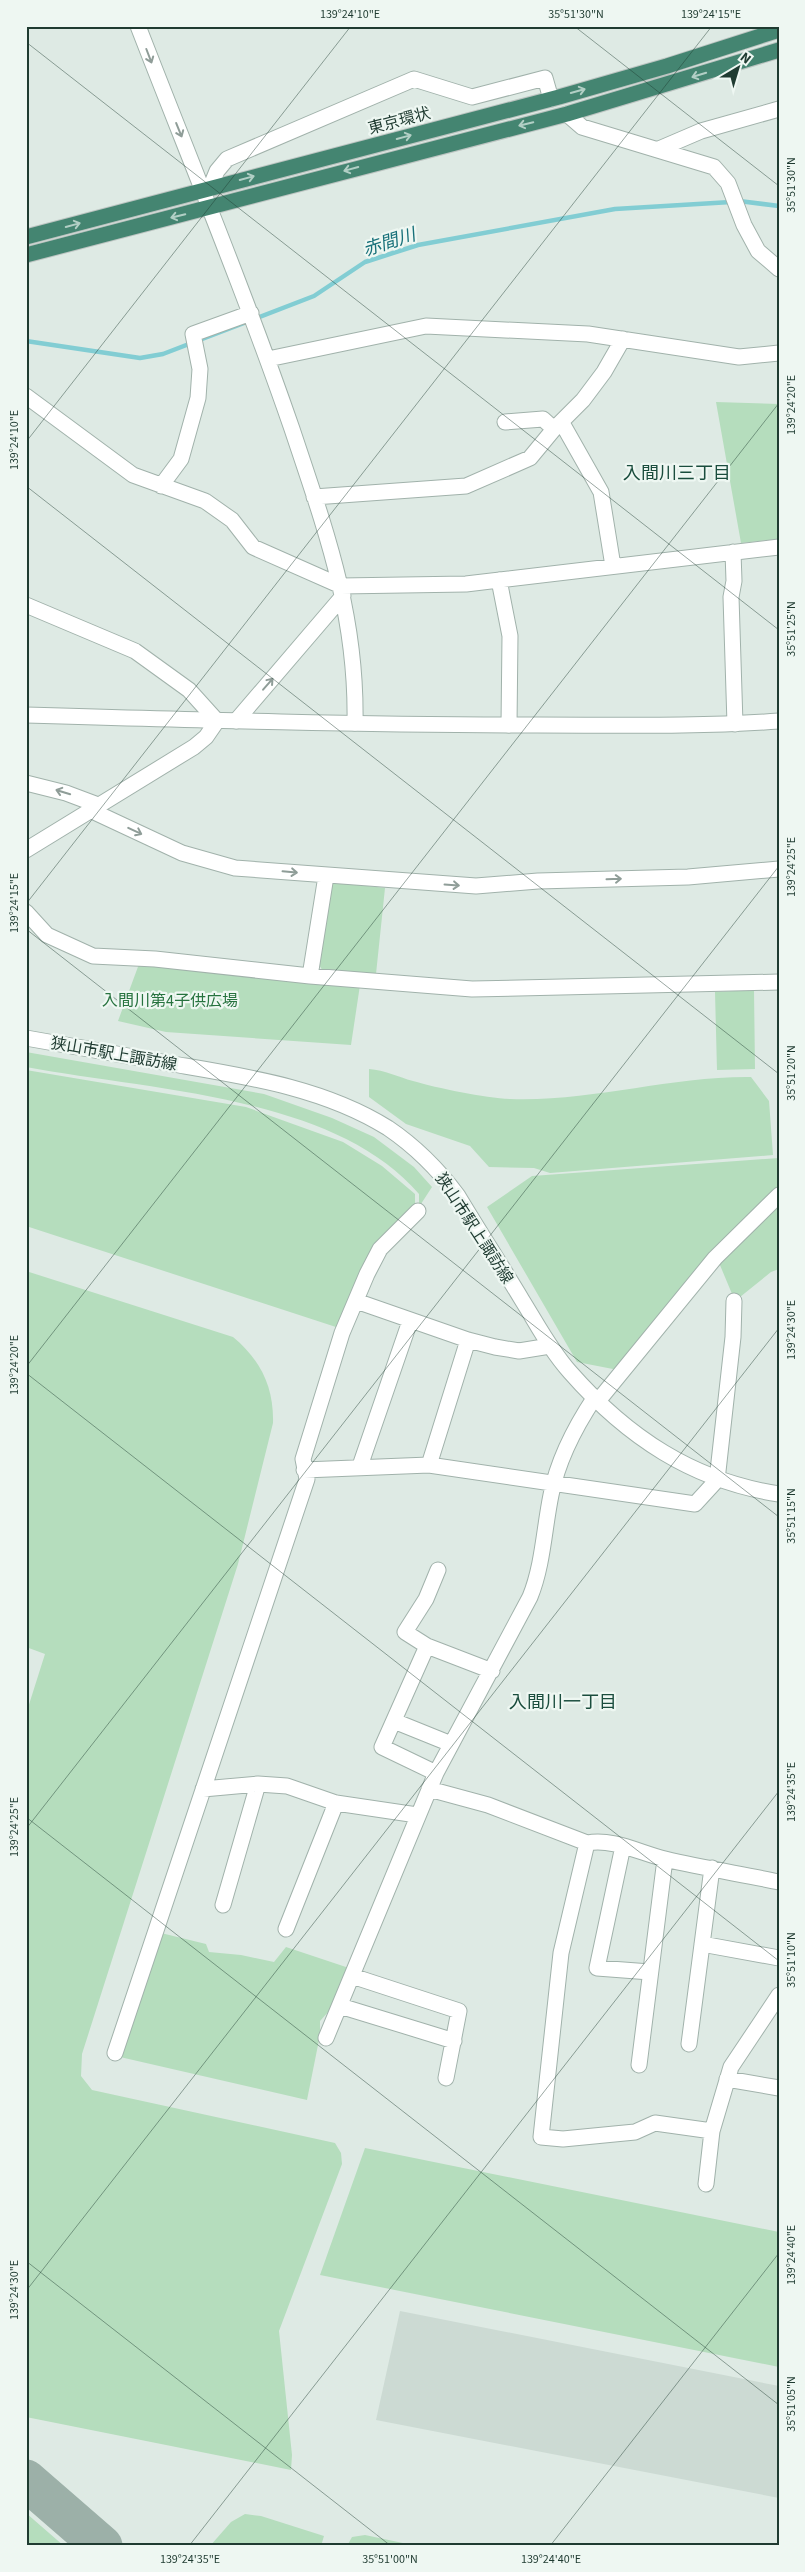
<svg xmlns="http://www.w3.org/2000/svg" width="805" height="2572" font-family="'Source Sans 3','Noto Sans JP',sans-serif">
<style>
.built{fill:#ccdad3}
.green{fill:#b5ddbd}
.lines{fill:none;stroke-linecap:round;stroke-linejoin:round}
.stream{stroke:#82cdd3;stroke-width:4.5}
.taxiway{stroke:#9cb0a8;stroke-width:41}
.minor-casing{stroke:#a1b2ab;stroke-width:17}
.tertiary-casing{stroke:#a1b2ab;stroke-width:17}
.trunk-casing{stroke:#bcc4c1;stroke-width:17}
.minor{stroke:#fff;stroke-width:15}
.tertiary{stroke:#fff;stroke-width:15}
.trunk{stroke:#448571;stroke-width:15}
.oneway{stroke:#8f9d98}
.oneway2{stroke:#b2cfc5}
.ticks{fill:none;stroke:#1f3b31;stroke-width:1;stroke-opacity:0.45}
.labels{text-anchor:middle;stroke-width:4.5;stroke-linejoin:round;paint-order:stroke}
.street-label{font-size:16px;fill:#1f3b31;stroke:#eef7f2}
.park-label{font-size:16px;fill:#27733f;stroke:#eef7f2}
.water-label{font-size:18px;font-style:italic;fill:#177079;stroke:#eef7f2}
.neighbourhood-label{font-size:18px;fill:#1a4d3d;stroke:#eef7f2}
.neatline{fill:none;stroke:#1f3b31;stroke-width:2}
.ticks-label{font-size:12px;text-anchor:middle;fill:#1f3b31}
</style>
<rect width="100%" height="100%" fill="#deeae4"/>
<path class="built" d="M 400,2311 L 779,2386 L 779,2498 L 376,2420 Z"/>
<path class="green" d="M 716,402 L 779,404 L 779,539 L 741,543 Z
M 334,882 L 385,888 L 376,974 L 323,971 L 319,965 L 329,888 Z
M 139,964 L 360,985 L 351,1045 L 166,1032 L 118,1021 Z
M 754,990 L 755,1069 L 717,1070 L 715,992 Z
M 26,1052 L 264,1094 L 332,1118 L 374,1137 L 414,1167 L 432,1187 L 419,1207 L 419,1194 C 335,1095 147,1090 26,1067 Z
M 369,1069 C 385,1070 398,1077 413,1081 C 437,1088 485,1098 510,1099 C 591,1102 670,1076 751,1077 L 769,1101 L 773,1155 L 550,1173 L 534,1168 L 489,1167 L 470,1146 L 406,1124 L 369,1097 Z
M 26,1070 L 246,1107 L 343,1142 L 382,1166 L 415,1194 L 415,1206 L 379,1242 L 339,1328 L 26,1226 Z
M 779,1158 L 779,1193 L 618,1370 L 577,1362 L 487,1207 L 532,1176 Z
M 779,1197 L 779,1269 L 771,1272 L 735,1301 L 717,1258 Z
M 26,1271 L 233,1337 C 261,1360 274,1388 273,1423 L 238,1564 L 82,2054 L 81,2076 L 92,2090 L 335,2143 L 341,2153 L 342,2164 L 279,2331 L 292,2455 L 291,2470 L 26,2417 L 26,1714 L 45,1654 L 26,1647 Z
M 161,1933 L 206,1944 L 209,1952 L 241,1955 L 274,1962 L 286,1947 L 349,1968 L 330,2010 L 320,2021 L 320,2035 L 307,2100 L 120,2057 Z
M 365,2148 L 779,2232 L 779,2367 L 320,2275 Z
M 26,2513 L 64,2546 L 26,2546 Z
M 245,2514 L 261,2516 L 324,2536 L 321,2546 L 210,2546 L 231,2522 Z
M 365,2535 L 417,2546 L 347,2546 L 352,2537 Z"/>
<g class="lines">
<path class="stream" d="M 739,201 L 779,206
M 26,341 L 140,358 L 163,354 L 314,296 L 365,262 L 418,245 L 615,209 L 731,202"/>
<path class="taxiway" d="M 26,2480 L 102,2546"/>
<defs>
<path id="minor" d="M 138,26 C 190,160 245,293 292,429 C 326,531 357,615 355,723
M 567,114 L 582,127 L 714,167 L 728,183 L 744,225 L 758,251 L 779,269
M 659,149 L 701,131 L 779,109
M 210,188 L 217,171 L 227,159 L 414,79 L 472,97 L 545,78 L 551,99
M 268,359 L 426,326 L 588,334 L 739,357 L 779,353
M 26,396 L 133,475 L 205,501 L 232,520 L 253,547 L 341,586 L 466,584 L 779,547
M 505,422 L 543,419 L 554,429
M 562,423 L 601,492 L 613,566
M 161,486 L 181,459 L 198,398 L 200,369 L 193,334 L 251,313
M 314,497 L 466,486 L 530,458 L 554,429 L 583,400 L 604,372 L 623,339
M 733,552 L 734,581 L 731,597 L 735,724
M 499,580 L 510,636 L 509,725
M 26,605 L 135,651 L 189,690 L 217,721
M 236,721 L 343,596
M 26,783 L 66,793 L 98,805
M 90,810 L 182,853 L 235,868 L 476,886 L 538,881 L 688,877 L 779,869
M 26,912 L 47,935 L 93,956 L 155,959 L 310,976 L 472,989 L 779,982
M 310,976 L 326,876
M 356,1301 L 468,1340 L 495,1347 L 519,1351 L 550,1346
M 598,1401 L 715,1258 L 779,1195
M 429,1465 L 468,1340
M 360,1466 L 410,1321
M 304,1470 L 429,1465 L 695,1504 L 717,1480 L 733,1337 L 734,1301
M 438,1570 L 426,1599 L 405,1632 L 427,1646 L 492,1671
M 427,1646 L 382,1747 L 436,1773
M 394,1721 L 451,1744
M 203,1789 L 258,1784 L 287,1786 L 336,1803 L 417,1815
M 429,1789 L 488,1805 L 587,1843 C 613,1838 640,1853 665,1859 C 703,1868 741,1874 779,1882
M 587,1843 L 561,1953 L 541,2137 L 563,2139 L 635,2132 L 655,2123 L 712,2131
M 623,1846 L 597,1968 L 650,1972
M 223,1905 L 258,1784
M 286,1929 L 336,1803
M 702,1944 L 779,1958
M 352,1976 L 459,2011 L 446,2078
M 340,2006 L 454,2041
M 326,2038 L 436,1773 L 530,1597 C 543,1565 544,1529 551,1495 C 558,1459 575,1427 595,1397
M 689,2044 L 712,1868
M 115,2053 L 307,1479 L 303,1459 L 342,1333 L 367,1274 L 380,1249 L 418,1211
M 639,2065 L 665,1859
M 727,2079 L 779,2088
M 706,2184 L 712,2131 L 731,2067 L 779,1995"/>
<path id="tertiary" d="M 26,715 C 196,720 366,725 537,725 C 617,725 698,727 779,721
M 26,850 L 194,747 L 206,737 L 217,721
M 26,1038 C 77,1047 128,1056 179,1065 C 250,1077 326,1089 388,1128 C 416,1147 438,1169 458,1196 C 479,1231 501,1265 522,1300 C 537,1324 551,1351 570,1372 C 627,1437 693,1481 779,1494"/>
<path id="trunk" d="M 26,237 L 559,97 L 667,66 L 779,30
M 26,255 L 567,114 L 779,50"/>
</defs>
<use href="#minor" class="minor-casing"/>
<use href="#tertiary" class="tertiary-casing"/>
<use href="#trunk" class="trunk-casing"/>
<use href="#minor" class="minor"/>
<use href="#tertiary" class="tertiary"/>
<use href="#trunk" class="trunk"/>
</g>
<defs><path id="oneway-shaft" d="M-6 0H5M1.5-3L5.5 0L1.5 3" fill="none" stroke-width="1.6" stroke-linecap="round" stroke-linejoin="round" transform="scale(1.25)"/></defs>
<g class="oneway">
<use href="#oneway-shaft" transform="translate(149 56) rotate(69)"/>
<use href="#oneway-shaft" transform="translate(179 130) rotate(68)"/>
<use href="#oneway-shaft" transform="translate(268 684) rotate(-49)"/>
<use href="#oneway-shaft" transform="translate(63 792) rotate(-163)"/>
<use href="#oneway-shaft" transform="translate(135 831) rotate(25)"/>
<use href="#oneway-shaft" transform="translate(290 872) rotate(5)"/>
<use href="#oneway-shaft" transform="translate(614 879) rotate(-2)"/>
<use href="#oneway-shaft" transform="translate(452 885) rotate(4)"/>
</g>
<g class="oneway2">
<use href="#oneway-shaft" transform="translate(699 75) rotate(163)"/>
<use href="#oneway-shaft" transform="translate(578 91) rotate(-16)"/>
<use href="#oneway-shaft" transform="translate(526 124) rotate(166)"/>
<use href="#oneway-shaft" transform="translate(404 137) rotate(-15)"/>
<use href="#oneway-shaft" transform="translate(351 169) rotate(165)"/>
<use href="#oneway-shaft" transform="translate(247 178) rotate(-15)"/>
<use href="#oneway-shaft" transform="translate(178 216) rotate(166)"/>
<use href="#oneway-shaft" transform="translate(73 225) rotate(-15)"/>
</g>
<path class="ticks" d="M 574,26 L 779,186M 26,42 L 779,630M 26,442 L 351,26M 26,486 L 779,1074M 26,904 L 712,26M 26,929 L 779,1517M 26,1367 L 779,403M 26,1373 L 779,1961M 26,1817 L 779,2405M 26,1829 L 779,866M 26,2261 L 391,2546M 26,2291 L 779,1328M 189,2546 L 779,1791M 550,2546 L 779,2253"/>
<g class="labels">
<g class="street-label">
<text transform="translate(399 120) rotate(-15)" y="6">東京環状</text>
<text transform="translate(114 1053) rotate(10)" y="6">狭山市駅上諏訪線</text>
<text transform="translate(475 1228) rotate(57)" y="6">狭山市駅上諏訪線</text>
</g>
<g class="park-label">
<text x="170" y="1006">入間川第4子供広場</text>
</g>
<g class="water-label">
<text transform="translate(389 242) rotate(-18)" y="6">赤間川</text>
</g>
<g class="neighbourhood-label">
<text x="677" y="479">入間川三丁目</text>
<text x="563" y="1708">入間川一丁目</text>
</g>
</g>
<rect width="805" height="2572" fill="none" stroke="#eef7f2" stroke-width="55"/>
<g transform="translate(738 68) rotate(38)" stroke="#eef7f2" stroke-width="4" paint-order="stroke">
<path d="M0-4L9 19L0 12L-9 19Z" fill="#1f3b31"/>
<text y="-8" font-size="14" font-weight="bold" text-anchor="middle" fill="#1f3b31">N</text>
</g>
<rect x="28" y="28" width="750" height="2516" class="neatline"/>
<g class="ticks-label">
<text x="350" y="18">139°24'10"E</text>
<text x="576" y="18">35°51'30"N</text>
<text x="711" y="18">139°24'15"E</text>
<text transform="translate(791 185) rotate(-90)" y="4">35°51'30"N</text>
<text transform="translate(791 405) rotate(-90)" y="4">139°24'20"E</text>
<text transform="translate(14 440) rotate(-90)" y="4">139°24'10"E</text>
<text transform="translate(791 629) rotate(-90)" y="4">35°51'25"N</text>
<text transform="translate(791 867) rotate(-90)" y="4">139°24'25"E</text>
<text transform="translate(14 903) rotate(-90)" y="4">139°24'15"E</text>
<text transform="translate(791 1073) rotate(-90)" y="4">35°51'20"N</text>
<text transform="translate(791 1330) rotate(-90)" y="4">139°24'30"E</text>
<text transform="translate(14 1365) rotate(-90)" y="4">139°24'20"E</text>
<text transform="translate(791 1516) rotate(-90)" y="4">35°51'15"N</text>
<text transform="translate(791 1792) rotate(-90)" y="4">139°24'35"E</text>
<text transform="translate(14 1827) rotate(-90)" y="4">139°24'25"E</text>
<text transform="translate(791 1960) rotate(-90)" y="4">35°51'10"N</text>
<text transform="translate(791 2255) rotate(-90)" y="4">139°24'40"E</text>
<text transform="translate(14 2290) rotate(-90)" y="4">139°24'30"E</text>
<text transform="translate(791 2404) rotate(-90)" y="4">35°51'05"N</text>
<text x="190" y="2563">139°24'35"E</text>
<text x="390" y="2563">35°51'00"N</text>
<text x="551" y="2563">139°24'40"E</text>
</g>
</svg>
